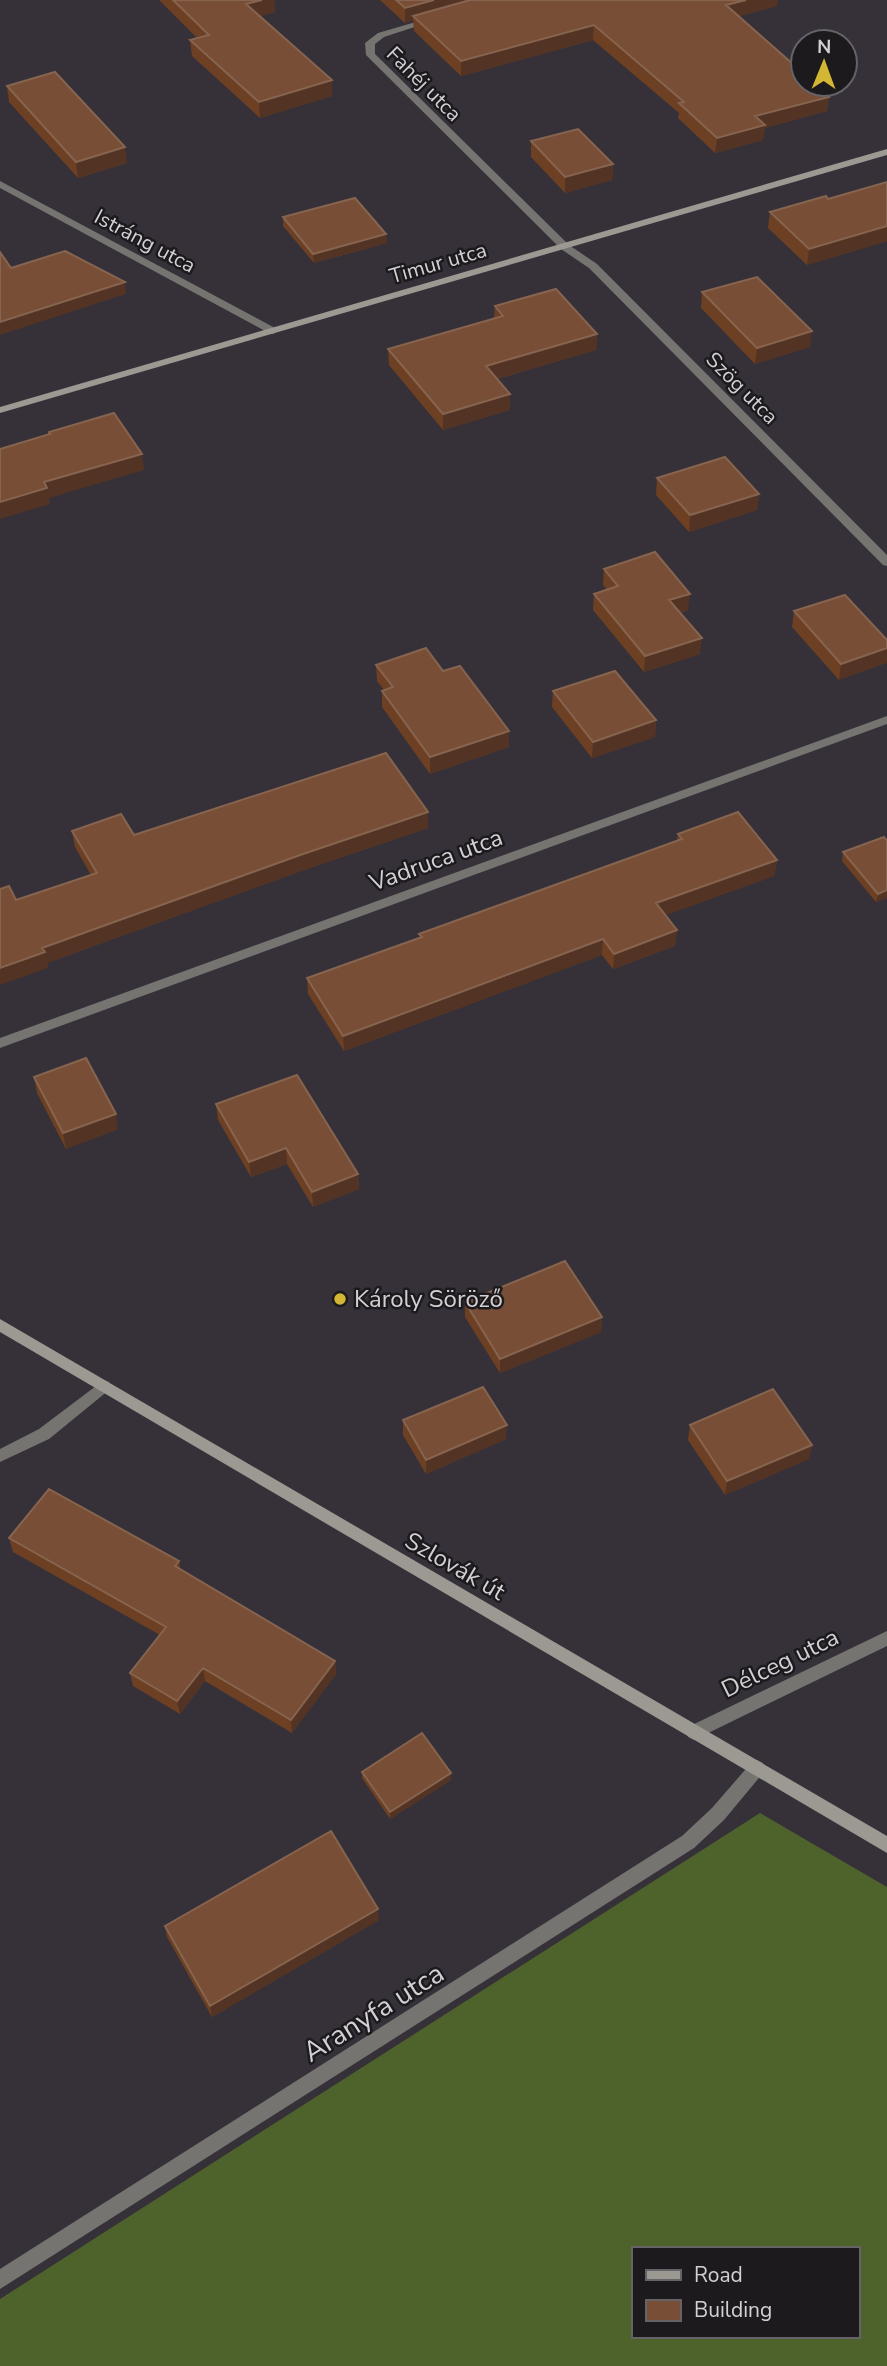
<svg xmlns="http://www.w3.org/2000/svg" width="887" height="2366" font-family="'Nunito Sans',sans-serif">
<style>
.forest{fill:#4e622c;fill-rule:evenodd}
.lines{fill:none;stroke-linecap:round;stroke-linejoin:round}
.street{fill:#767470;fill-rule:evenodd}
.secondary{fill:#9b9992;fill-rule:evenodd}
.wall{fill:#6d4023}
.shaded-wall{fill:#523324}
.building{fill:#784f36;stroke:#86644f;stroke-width:2}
.poi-dot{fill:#d4b635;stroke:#1c1a1d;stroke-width:2.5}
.labels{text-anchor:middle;stroke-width:5;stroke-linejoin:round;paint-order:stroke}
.far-street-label{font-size:21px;fill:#d3d0d5;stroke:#1c1a1d}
.street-label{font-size:24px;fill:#d3d0d5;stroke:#1c1a1d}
.poi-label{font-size:24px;fill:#d3d0d5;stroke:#1c1a1d;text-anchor:start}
.near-street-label{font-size:28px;fill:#d3d0d5;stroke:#1c1a1d}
</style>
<rect width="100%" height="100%" fill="#363139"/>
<path class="forest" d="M 760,1813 L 887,1887 L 887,2366 L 0,2366 L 0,2299 ZM 633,2249 L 857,2249 L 857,2336 L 633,2336 Z"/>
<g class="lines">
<path class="street" d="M 426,19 L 433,21 L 384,37 L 375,44 L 375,54 L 569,245 L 597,264 L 887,555 L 887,566 L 883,565 L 589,268 L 561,249 L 366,55 L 365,43 L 378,33 Z
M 0,181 L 277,329 L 278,331 L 273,334 L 269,333 L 0,188 Z
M 887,716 L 887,724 L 0,1048 L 0,1038 Z
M 104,1380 L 109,1382 L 111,1386 L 109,1390 L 49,1439 L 0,1462 L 0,1449 L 39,1429 Z
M 887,1631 L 887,1646 L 700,1737 L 694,1740 L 688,1737 L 686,1732 L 688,1727 Z
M 757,1760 L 763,1763 L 765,1768 L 763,1773 L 724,1820 L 694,1848 L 0,2289 L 0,2269 L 682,1836 L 712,1808 L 751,1763 Z"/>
<path class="secondary" d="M 887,149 L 887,155 L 0,413 L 0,407 Z
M 0,1319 L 887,1836 L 887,1853 L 0,1332 Z"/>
</g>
<path class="wall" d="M 159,0 L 274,0 L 275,12 L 260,16 L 332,80 L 332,96 L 260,118 L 192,56 L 190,40 L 197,38 Z
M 380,0 L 778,0 L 777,6 L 739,16 L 829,97 L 827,111 L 765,128 L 763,140 L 715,153 L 678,118 L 679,113 L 593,40 L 461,76 L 414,31 L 413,20 L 405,23 Z
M 7,86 L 127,163 L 78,178 L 9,102 Z
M 531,141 L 613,164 L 612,180 L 565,193 L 531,157 Z
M 887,182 L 887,241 L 807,265 L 768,228 L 770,212 L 828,199 Z
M 283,217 L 386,234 L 387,243 L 314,263 L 283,226 Z
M 702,292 L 810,347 L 755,364 L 701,308 Z
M 495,306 L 597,334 L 596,350 L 497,379 L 510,410 L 443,430 L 389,365 L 388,349 L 494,318 Z
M 657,478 L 759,494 L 757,510 L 689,532 L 656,495 Z
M 604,569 L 688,610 L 680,613 L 700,654 L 644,672 L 593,610 L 594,594 L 607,590 L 603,585 Z
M 794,611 L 887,640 L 839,680 L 792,627 Z
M 376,665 L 443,671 L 509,731 L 509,747 L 430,774 L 382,707 L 382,691 L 384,690 L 377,681 Z
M 553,691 L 656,720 L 655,737 L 592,758 L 552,707 Z
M 428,812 L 428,828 L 304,870 L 47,963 L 48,968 L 16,900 L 91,875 L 75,847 L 72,831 L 134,835 Z
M 678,834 L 777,860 L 774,876 L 665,915 L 677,930 L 675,946 L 613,969 L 602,955 L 344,1051 L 308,994 L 307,978 L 419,938 L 419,934 L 677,841 Z
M 887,841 L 887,898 L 876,902 L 842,861 L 843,852 Z
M 34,1077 L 118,1129 L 66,1149 L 37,1093 Z
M 216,1104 L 358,1174 L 359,1189 L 313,1207 L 287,1164 L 251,1177 L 218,1120 Z
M 465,1302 L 602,1317 L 601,1332 L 500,1373 L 465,1317 Z
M 403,1420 L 506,1439 L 426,1474 L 403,1435 Z
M 690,1425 L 812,1445 L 809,1459 L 725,1495 L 688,1440 Z
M 9,1538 L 179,1561 L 180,1569 L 335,1661 L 336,1674 L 292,1733 L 205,1681 L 180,1714 L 133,1686 L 130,1673 L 160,1635 L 13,1552 Z
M 362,1772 L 451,1773 L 451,1780 L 390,1819 L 362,1778 Z
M 379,1920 L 212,2017 L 167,1937 L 165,1926 Z"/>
<path class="shaded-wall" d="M 262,0 L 274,0 L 275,12 L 247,20 L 246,4 Z
M 434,0 L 487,0 L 413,16 L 413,20 L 405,23 L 405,8 Z
M 746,0 L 778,0 L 777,6 L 725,20 L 726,5 Z
M 594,25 L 593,40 L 461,76 L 461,61 Z
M 332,80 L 332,96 L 260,118 L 259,102 Z
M 829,97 L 827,111 L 765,128 L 763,140 L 715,153 L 717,138 L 755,116 Z
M 125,147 L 127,163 L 78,178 L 76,162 Z
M 613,164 L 612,180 L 565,193 L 565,177 Z
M 887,226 L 887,241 L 807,265 L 809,249 Z
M 386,234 L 387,243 L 314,263 L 313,254 Z
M 125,282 L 126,294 L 0,335 L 0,322 Z
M 812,331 L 810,347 L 755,364 L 757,348 Z
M 597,334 L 596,350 L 486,382 L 486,366 Z
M 510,394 L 510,410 L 443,430 L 443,414 Z
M 142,454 L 144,470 L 49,498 L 50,504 L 0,519 L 0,502 L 44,482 Z
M 759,494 L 757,510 L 689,532 L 690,515 Z
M 690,594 L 688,610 L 668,616 L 669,600 Z
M 702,638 L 700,654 L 644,672 L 645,656 Z
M 887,648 L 887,663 L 839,680 L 841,664 Z
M 656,720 L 655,737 L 592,758 L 593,742 Z
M 509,731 L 509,747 L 430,774 L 430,757 Z
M 428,812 L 428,828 L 304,870 L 47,963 L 48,968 L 0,985 L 0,968 L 42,948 L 303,854 Z
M 777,860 L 774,876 L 655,919 L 656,903 Z
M 887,890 L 887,898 L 876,902 L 878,894 Z
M 677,930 L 675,946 L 613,969 L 614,954 Z
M 603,939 L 602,955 L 344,1051 L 343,1036 Z
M 116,1114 L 118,1129 L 66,1149 L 63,1133 Z
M 286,1148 L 287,1164 L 251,1177 L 249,1162 Z
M 358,1174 L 359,1189 L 313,1207 L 312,1192 Z
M 602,1317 L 601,1332 L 500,1373 L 500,1359 Z
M 507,1425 L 506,1439 L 426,1474 L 426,1460 Z
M 812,1445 L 809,1459 L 725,1495 L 727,1481 Z
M 335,1661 L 336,1674 L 292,1733 L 291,1720 Z
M 203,1668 L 205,1681 L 180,1714 L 177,1701 Z
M 451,1773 L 451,1780 L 390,1819 L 390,1812 Z
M 378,1909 L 379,1920 L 212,2017 L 210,2006 Z"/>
<path class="building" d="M 173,0 L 262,0 L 246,4 L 332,80 L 259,102 L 190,40 L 209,35 Z
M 396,0 L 434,0 L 405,8 Z
M 470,0 L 746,0 L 726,5 L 803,73 L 803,84 L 815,84 L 829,97 L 755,116 L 765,125 L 717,138 L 679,103 L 684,102 L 594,25 L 461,61 L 413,16 Z
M 55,72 L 125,147 L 76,162 L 7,86 Z
M 578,129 L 613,164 L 565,177 L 531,141 Z
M 887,182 L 887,226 L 809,249 L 770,212 L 826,196 L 828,199 Z
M 355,198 L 386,234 L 313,254 L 283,217 Z
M 65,251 L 125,282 L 0,322 L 0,252 L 11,268 Z
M 757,277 L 812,331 L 757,348 L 702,292 Z
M 556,289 L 597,334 L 486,366 L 510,394 L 443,414 L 388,349 L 503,316 L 495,306 Z
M 114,413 L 142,454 L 44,482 L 47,488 L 0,502 L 0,449 L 50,434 L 49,432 Z
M 725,457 L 759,494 L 690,515 L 657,478 Z
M 655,552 L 690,594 L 669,600 L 702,638 L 645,656 L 594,594 L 618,586 L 604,569 Z
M 845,595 L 887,640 L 887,648 L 841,664 L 794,611 Z
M 426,648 L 443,671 L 460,666 L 509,731 L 430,757 L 382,691 L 393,687 L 376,665 Z
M 615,671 L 656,720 L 593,742 L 553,691 Z
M 386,753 L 428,812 L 303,854 L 42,948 L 45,952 L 0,968 L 0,889 L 9,886 L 16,900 L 97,873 L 72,831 L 121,814 L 134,835 Z
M 738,812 L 777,860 L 656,903 L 677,930 L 614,954 L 603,939 L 343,1036 L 307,978 L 422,937 L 419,934 L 682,839 L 678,834 Z
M 884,837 L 887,841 L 887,890 L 878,894 L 843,852 Z
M 86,1058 L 116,1114 L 63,1133 L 34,1077 Z
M 297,1075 L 358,1174 L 312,1192 L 286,1148 L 249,1162 L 216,1104 Z
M 565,1261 L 602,1317 L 500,1359 L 465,1302 Z
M 483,1387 L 507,1425 L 426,1460 L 403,1420 Z
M 773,1389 L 812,1445 L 727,1481 L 690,1425 Z
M 49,1489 L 179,1561 L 175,1566 L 335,1661 L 291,1720 L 203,1668 L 177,1701 L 130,1673 L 166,1627 L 9,1538 Z
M 422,1733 L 451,1773 L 390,1812 L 362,1772 Z
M 331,1831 L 378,1909 L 210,2006 L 165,1926 Z"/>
<circle class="poi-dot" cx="340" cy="1299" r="7"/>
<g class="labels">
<g class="far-street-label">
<text transform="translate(424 84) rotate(45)" y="7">Fahéj utca</text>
<text transform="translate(145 241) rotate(28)" y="7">Istráng utca</text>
<text transform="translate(438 263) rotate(-16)" y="7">Timur utca</text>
<text transform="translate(742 388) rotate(45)" y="7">Szög utca</text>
</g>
<g class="street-label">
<text transform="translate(436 860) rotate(-20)" y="8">Vadruca utca</text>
<text transform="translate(455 1566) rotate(30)" y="8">Szlovák út</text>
<text transform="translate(780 1663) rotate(-26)" y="8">Délceg utca</text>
</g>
<g class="poi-label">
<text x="354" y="1307">Károly Söröző</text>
</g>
<g class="near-street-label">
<text transform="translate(373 2012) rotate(-32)" y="10">Aranyfa utca</text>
</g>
</g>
<rect x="632" y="2247" width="228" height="91" fill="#1c1a1d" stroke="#656367" stroke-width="2"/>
<rect x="646" y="2270" width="35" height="10" fill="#9b9992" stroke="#656367" stroke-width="2"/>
<text x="694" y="2282" font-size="21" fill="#d3d0d5">Road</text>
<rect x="646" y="2300" width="35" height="21" fill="#784f36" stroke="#656367" stroke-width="2"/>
<text x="694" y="2317" font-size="21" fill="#d3d0d5">Building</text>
<g transform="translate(824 63) rotate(1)"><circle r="33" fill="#1c1a1d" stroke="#656367" stroke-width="2"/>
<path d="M0-5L12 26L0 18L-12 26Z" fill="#d4b635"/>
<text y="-10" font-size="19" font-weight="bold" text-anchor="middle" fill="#d3d0d5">N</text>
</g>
</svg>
